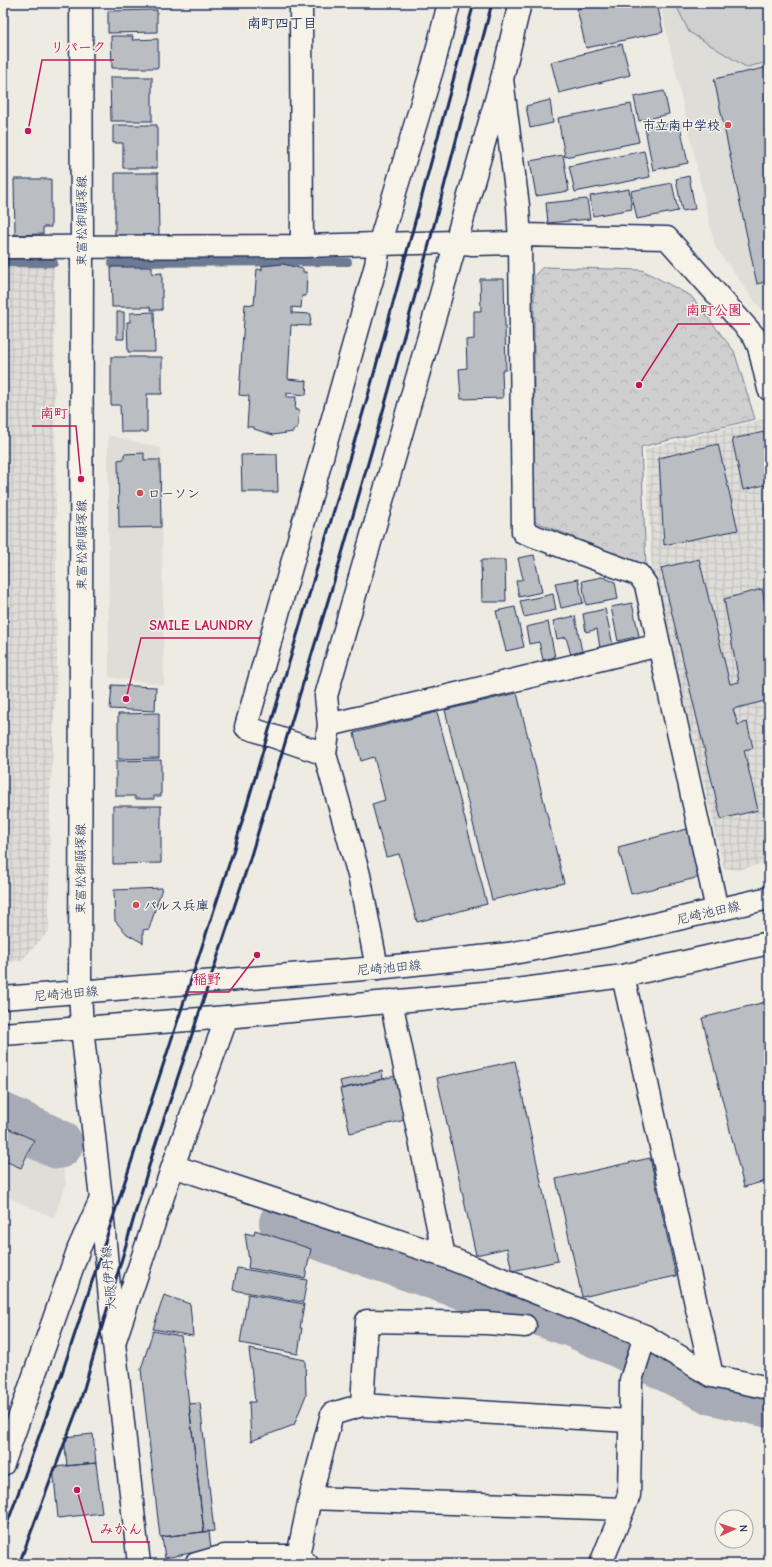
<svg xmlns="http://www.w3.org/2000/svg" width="772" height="1567" font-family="'Comic Neue','Klee One',sans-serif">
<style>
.built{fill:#deddd8}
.industrial{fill:url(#industrial-grid)}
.grass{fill:#cfcfcf;stroke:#757f96}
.park{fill:url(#park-crowns);stroke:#757f96}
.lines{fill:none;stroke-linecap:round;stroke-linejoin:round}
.stream{stroke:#6e7992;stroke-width:8}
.river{stroke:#a6abb5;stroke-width:50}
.building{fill:#babdc2;stroke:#1b2f5e}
.minor-casing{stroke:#1b2f5e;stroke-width:25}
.major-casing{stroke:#1b2f5e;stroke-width:25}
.minor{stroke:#f7f3e8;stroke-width:22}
.major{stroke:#f7f3e8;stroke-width:22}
.rail{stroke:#1b2f5e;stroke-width:3}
.poi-dot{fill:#d1495b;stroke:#f7f3e8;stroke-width:1.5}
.labels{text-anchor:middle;stroke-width:3;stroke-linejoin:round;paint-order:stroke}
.poi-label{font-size:13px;font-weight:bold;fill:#1b2f5e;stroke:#f7f3e8;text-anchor:start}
.street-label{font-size:13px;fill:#1b2f5e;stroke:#f7f3e8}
.neighbourhood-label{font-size:14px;font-weight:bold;fill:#1b2f5e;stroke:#f7f3e8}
.leader{fill:none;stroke:#c2185b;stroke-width:1.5}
.callout-dot{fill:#c2185b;stroke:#f7f3e8;stroke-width:1.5}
.callout-label{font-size:14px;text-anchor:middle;font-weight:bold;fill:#c2185b;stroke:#f7f3e8;stroke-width:3;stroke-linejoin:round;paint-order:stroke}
</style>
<defs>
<pattern id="industrial-grid" width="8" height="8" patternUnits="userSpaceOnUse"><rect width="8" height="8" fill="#deddd8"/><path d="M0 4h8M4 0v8" fill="none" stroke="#bebebc"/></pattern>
<pattern id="park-crowns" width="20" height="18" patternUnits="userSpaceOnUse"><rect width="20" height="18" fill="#cfcfcf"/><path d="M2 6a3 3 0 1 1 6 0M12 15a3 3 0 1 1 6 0" fill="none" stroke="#b1b2b4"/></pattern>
</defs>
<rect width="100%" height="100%" fill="#eeebe2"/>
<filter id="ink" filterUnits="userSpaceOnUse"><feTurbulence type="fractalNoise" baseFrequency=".025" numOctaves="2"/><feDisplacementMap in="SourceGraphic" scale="8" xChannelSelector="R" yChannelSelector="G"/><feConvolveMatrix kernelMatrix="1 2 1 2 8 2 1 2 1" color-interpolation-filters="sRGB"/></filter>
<g filter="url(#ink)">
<path class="built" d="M 660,3 L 769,3 L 769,320 L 715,247 Z
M 108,435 L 161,448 L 164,685 L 109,677 Z
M 3,1123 L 61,1149 L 66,1184 L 54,1218 L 3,1195 Z"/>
<path class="industrial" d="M 3,267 L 54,267 L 57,662 L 50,799 L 49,931 L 21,961 L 3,963 Z
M 768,418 L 769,424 L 769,862 L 738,870 L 724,868 L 652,569 L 645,449 Z"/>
<path class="grass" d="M 675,3 L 769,3 L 769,62 L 746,67 L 689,32 Z"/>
<path class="park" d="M 543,267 L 642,270 L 691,296 L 734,351 L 755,419 L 641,447 L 646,567 L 534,521 L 534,276 Z"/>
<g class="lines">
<path class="stream" d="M 3,263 L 54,263
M 112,263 L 348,262"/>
<path class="river" d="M 3,1118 L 58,1144
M 284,1223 L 572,1322 L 624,1345 L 713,1390 L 769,1403"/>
</g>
<path class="building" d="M 605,3 L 657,3 L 663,32 L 586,48 L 577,9 Z
M 157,10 L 157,32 L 108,33 L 108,11 Z
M 111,36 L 133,36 L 132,40 L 158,39 L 158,68 L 112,68 Z
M 622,44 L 630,75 L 559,93 L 551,62 Z
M 769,67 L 769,281 L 757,284 L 714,79 Z
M 110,77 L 152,77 L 152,121 L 111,121 Z
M 664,91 L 669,114 L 639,121 L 634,97 Z
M 550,100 L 553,123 L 530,128 L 526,106 Z
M 631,104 L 639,142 L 565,157 L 558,118 Z
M 679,121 L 688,163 L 653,170 L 645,128 Z
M 113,125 L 157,125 L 157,168 L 123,168 L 123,143 L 113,143 Z
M 644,151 L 650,177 L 575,192 L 569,166 Z
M 563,155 L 569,191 L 536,196 L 530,161 Z
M 115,173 L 158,173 L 159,236 L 115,237 Z
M 689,176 L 695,209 L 682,211 L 676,179 Z
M 14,179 L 51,179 L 51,227 L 43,227 L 43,234 L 15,235 Z
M 672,183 L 678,211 L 637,219 L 631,191 Z
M 629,189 L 632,209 L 593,216 L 590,196 Z
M 587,199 L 590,219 L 548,223 L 546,203 Z
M 283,264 L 303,269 L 303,272 L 306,272 L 306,274 L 307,275 L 306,296 L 302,296 L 301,308 L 292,307 L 292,313 L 311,314 L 310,326 L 291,325 L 288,379 L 307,381 L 306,395 L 287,393 L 287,397 L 296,397 L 295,410 L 299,410 L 298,426 L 297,426 L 297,429 L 294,429 L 293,432 L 273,435 L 254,429 L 254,427 L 247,427 L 249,396 L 239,395 L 245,304 L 254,305 L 257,269 L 262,270 L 262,266 Z
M 111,267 L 152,267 L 152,274 L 162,273 L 162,310 L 151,310 L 150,307 L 112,307 Z
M 480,279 L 504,279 L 506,370 L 502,370 L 503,398 L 461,399 L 459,369 L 467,368 L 466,340 L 474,339 L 474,311 L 481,311 Z
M 117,312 L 124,312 L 124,339 L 117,339 Z
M 154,312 L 155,352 L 128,352 L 127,322 L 130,322 L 130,313 Z
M 111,357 L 162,357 L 162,394 L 147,394 L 147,432 L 121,432 L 120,405 L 111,405 Z
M 764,432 L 769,454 L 769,484 L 743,490 L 732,439 Z
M 718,444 L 738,530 L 664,545 L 659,458 Z
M 144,453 L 144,460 L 160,460 L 161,527 L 119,528 L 118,460 L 124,459 L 124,454 Z
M 277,454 L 278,492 L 242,492 L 241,455 Z
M 534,555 L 542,592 L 519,597 L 516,581 L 523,579 L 518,558 Z
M 699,559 L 730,684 L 739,682 L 724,599 L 762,589 L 769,622 L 769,700 L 733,709 L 738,725 L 747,722 L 753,748 L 744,750 L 758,810 L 721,819 L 661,568 Z
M 481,560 L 505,560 L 506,602 L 482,602 Z
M 602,577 L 615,582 L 618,599 L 586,605 L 582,581 Z
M 578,579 L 583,603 L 561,608 L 555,583 Z
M 553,594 L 556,610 L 524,617 L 520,601 Z
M 632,603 L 639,636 L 618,641 L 611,607 Z
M 515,607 L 524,647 L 506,651 L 496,611 Z
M 605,609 L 613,645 L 600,648 L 597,629 L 586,632 L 583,614 Z
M 575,616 L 582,652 L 571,655 L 566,637 L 557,639 L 553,621 Z
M 548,622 L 555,657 L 543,660 L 539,642 L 529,644 L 526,627 Z
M 112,685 L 156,687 L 155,711 L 110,709 Z
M 517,693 L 564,883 L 492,900 L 445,710 Z
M 437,712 L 487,904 L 417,922 L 399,854 L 386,857 L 372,804 L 385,800 L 374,757 L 361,761 L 354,733 Z
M 159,713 L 159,758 L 118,759 L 118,714 Z
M 161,760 L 161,796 L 154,796 L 154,799 L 135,799 L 135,796 L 116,796 L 116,761 Z
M 113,806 L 161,806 L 161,863 L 113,864 Z
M 687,829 L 700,877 L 631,894 L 618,847 Z
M 162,888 L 149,929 L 143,930 L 143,943 L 127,934 L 115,921 L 114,890 Z
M 769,1001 L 769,1180 L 744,1187 L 702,1018 Z
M 515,1061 L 558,1261 L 512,1271 L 507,1248 L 476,1255 L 437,1078 Z
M 382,1071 L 383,1079 L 342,1089 L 340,1081 Z
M 395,1076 L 405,1120 L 350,1133 L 340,1089 Z
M 3,1126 L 34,1140 L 21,1168 L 3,1160 Z
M 650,1158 L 676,1276 L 582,1297 L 556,1179 Z
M 255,1230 L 311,1249 L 305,1278 L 248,1268 L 249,1261 L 245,1233 L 254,1235 Z
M 237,1268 L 307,1280 L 303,1302 L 233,1290 Z
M 248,1294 L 304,1304 L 300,1328 L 302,1328 L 298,1354 L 240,1343 Z
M 164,1295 L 190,1304 L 193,1336 L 153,1329 Z
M 153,1331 L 181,1336 L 204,1532 L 160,1537 L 141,1369 Z
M 249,1349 L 305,1360 L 306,1395 L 294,1425 L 251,1441 L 249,1402 L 255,1402 Z
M 200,1403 L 214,1531 L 204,1532 L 189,1404 Z
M 93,1434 L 96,1463 L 67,1466 L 64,1437 Z
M 96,1463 L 102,1513 L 58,1518 L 53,1467 Z
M 209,1531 L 211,1549 L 165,1558 L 162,1537 Z"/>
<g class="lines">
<defs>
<path id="minor" d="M 301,3 L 302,246
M 502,79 L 518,206 L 520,243 L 523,532 L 639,575 L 646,585 L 717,910
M 520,235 L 667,238 L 754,336 L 759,347 L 769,389
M 3,247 L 302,246 L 456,242 L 473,244 L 520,243
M 329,725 L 326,696 L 456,242 L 502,79 L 520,3
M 325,754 L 246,727 L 376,265 L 379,245 L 434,63 L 449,3
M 377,968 L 359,875 L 325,754 L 329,725 L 659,645
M 623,976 L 712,1376
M 391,1001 L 444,1256
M 173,1166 L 444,1256 L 645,1336 L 712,1376 L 769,1388
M 114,1343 L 173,1166 L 227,1017
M 362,1405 L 367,1321 L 487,1323 L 525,1326
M 3,1464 L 79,1248 L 101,1199
M 310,1498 L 623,1509
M 298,1556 L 310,1498 L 332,1414 L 362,1405 L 629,1421
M 196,1564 L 224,1556 L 298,1556 L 307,1564
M 602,1564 L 602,1561 L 629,1495 L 631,1380 L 645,1336"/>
<path id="major" d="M 81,3 L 82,246 L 80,991 L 82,1028 L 101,1199 L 114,1343 L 139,1564
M 3,998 L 377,968 L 508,954 L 604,936 L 769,898
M 3,1034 L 227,1017 L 516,990 L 623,976 L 769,943"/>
</defs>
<use href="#minor" class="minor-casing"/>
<use href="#major" class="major-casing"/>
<use href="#minor" class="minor"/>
<use href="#major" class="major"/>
<path class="rail" d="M 3,1535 L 62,1373 L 233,852 L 369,392 L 474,3
M 19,1564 L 80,1402 L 154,1149 L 249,862 L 337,571 L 387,397 L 427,252 L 492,3"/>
</g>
</g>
<g class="poi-dot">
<circle cx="728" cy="125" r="4"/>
<circle cx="140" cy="493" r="4"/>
<circle cx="136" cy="905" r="4"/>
</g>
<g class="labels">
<g class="poi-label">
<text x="720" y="130" text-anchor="end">市立南中学校</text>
<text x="148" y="498">ローソン</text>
<text x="144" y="910">パルス兵庫</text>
</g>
<g class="street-label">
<text transform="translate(81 221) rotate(-90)" y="5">東富松御願塚線</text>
<text transform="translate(81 545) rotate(-90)" y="5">東富松御願塚線</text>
<text transform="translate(80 869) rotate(-90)" y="5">東富松御願塚線</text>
<text transform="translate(708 912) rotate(-13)" y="5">尼崎池田線</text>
<text transform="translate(389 967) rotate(-5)" y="5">尼崎池田線</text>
<text transform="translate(66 993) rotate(-5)" y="5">尼崎池田線</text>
<text transform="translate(108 1278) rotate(-95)" y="5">大阪伊丹線</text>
</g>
<g class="neighbourhood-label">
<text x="282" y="28">南町四丁目</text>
</g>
</g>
<path class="leader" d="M28 131L42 60H114M639 385L678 324H750M81 479L76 426H32M126 699L141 638H261M257 955L229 992H185M77 1490L92 1542H150"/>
<g class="callout-dot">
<circle cx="28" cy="131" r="4"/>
<circle cx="639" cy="385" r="4"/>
<circle cx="81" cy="479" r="4"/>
<circle cx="126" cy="699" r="4"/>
<circle cx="257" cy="955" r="4"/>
<circle cx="77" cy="1490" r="4"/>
</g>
<g class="callout-label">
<text x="78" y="52">リパーク</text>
<text x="714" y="315">南町公園</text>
<text x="54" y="418">南町</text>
<text x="201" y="630">SMILE LAUNDRY</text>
<text x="207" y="984">稲野</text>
<text x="121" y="1534">みかん</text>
</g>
<rect width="772" height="1567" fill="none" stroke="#f7f3e8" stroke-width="16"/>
<rect x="8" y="8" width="756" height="1551" fill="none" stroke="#1b2f5e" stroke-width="1.5" filter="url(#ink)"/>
<g transform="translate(734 1529) rotate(87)"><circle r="19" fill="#f7f3e8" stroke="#9fa5b1"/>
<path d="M0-3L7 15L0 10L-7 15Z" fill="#d1495b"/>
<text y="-6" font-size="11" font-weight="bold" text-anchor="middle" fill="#1b2f5e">N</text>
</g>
</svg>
